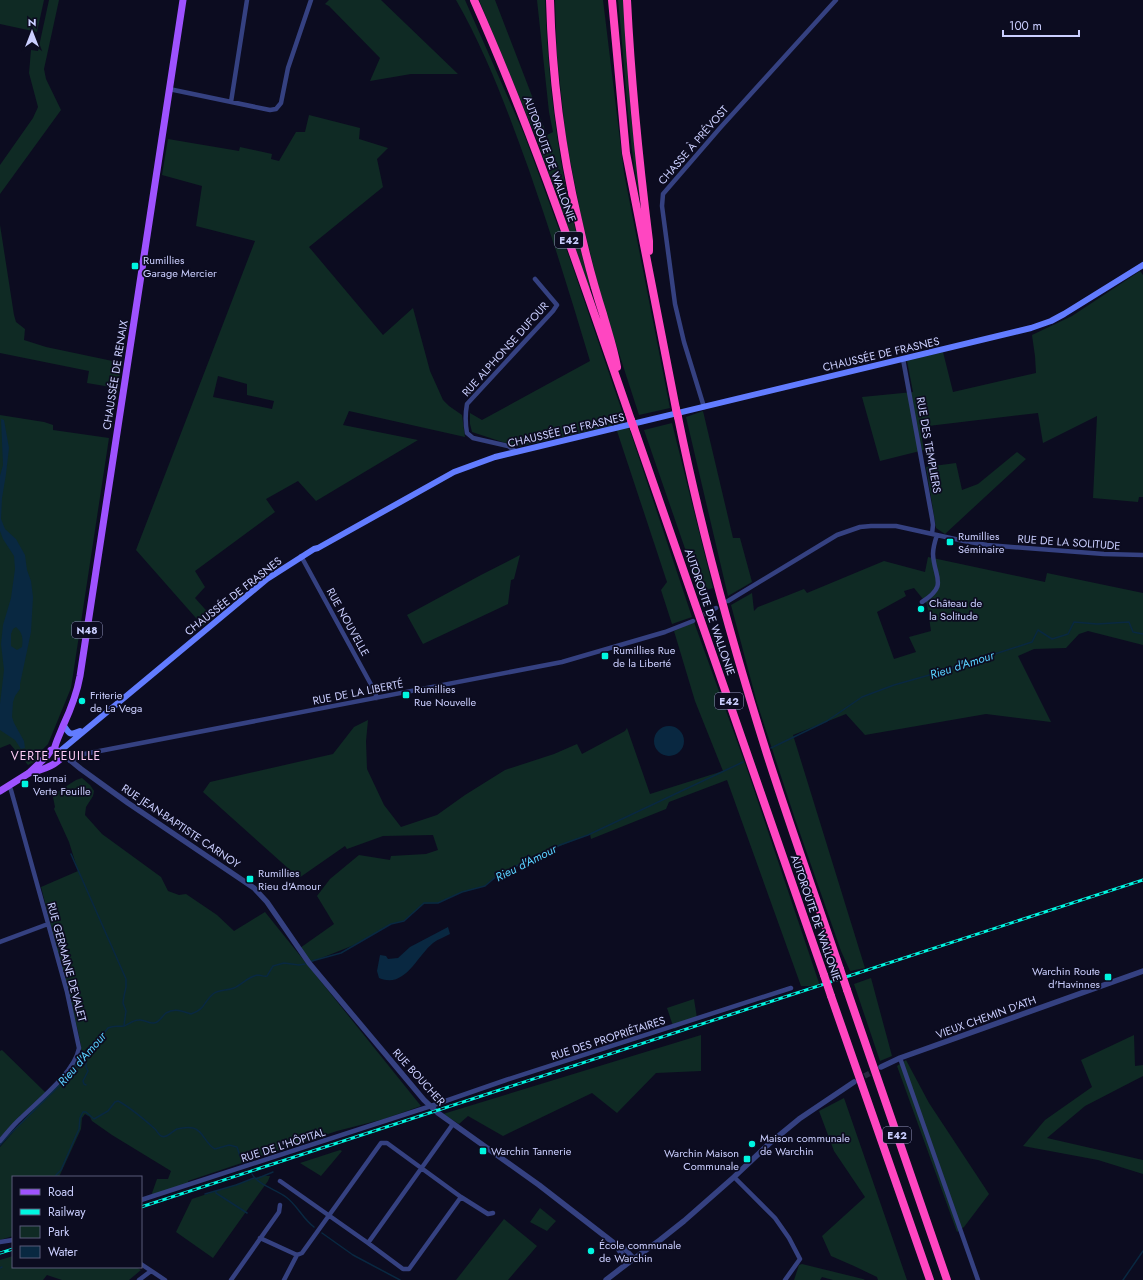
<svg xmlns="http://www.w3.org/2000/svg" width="1143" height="1280" font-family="Jost,sans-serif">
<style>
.green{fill:#0f2a24;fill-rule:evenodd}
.water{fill:#092841;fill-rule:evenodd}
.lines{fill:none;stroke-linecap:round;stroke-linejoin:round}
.stream{stroke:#092841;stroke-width:1.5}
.minor-tunnel{stroke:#292941;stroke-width:4.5;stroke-dasharray:4.5 2;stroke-linecap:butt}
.tertiary-tunnel{stroke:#292941;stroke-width:5.5;stroke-dasharray:5.5 3;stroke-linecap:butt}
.minor{stroke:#354181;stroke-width:4.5}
.tertiary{stroke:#354181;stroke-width:5.5}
.secondary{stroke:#627cff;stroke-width:6}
.primary{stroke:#9e52ff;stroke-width:7}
.motorway{stroke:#ff46c1;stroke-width:8}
.rail-casing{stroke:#00f6e0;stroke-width:3}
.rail{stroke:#0c0c20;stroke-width:1.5;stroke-dasharray:4.5;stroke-linecap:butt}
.motorway-bridge{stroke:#ff46c1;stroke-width:8}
.poi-dot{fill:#00f6e0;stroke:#0c0c20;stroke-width:1.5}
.labels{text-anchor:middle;stroke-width:3.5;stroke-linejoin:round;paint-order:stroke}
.shield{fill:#0c0c20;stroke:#9294bc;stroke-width:1}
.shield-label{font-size:10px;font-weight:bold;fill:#cbcfff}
.street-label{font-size:11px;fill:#cbcfff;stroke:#0c0c20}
.poi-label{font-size:11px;fill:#cbcfff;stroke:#0c0c20;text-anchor:start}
.water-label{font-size:12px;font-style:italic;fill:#59d1ff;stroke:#0c0c20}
.neighbourhood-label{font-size:12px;letter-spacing:1px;fill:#ffcdf6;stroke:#0c0c20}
</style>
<rect width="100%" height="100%" fill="#0c0c20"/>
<path class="green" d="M 0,0 L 44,0 L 37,32 L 0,24 Z
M 49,0 L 59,0 L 44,69 L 46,79 L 61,110 L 0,194 L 0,165 L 33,118 L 38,107 L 29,73 L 31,50 L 38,51 Z
M 329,0 L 381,0 L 458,74 L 411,74 L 370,81 L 380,58 L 329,6 L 325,4 Z
M 456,0 L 465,0 L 524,134 L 571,262 L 623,414 L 624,423 L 518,447 L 472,432 L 470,424 L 470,413 L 482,420 L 590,361 C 571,297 551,233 529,170 C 508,112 487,54 456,0 Z
M 479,0 L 495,0 L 547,135 L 553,132 L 549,112 L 537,0 L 545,0 C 547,54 552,108 561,161 C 568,204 580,247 591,289 L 589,289 L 537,140 Z
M 555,0 L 603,0 L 624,173 L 670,408 L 639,415 L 602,301 L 581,216 L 566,139 L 557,56 Z
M 618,0 L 624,0 L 631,116 L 641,196 L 639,196 C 627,131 625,66 618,0 Z
M 309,115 L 360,128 L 359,139 L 388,148 L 377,159 L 383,187 L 309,247 L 383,335 L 413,308 L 430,371 L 443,400 L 449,406 L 462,415 L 465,437 L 349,411 L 343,425 L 418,440 L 316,501 L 298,481 L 266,499 L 275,512 L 195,571 L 205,587 L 195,598 L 213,618 L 203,626 L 136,550 L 255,241 L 196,226 L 202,186 L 162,175 L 168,139 L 239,151 L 240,147 L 272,154 L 271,159 L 279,161 L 296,132 L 305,132 ZM 218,376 L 247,384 L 247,395 L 274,401 L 272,409 L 213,397 Z
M 0,225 L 14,315 L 16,322 L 25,329 L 24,340 L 46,347 L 122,363 L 117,388 L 87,383 L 89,371 L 0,353 Z
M 1140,271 L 1143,275 L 1143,497 L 1139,497 L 1138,502 L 1093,498 L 1097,416 L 1043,443 L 1038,413 L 920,427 L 924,450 L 880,461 L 862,397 L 913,392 L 907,361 L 943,352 L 953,392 L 1036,373 L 1035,356 L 1032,335 L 1072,316 Z
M 703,411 L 733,538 L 740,538 L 752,582 L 728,596 L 686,417 Z
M 0,415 L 44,422 L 53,425 L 53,430 L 109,438 L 71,688 L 48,744 L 38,754 L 38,760 L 28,765 L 10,744 L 0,748 Z
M 672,423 L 713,588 L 700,592 L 644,430 Z
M 628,425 L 692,617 L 672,624 L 661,590 L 667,582 L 616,428 Z
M 1017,452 L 1026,459 L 945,534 L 936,528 L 926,467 L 956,463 L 962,490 L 978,484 Z
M 520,555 L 514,579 L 511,580 L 508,604 L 423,644 L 407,615 L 481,575 Z
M 928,557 L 1045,582 L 1047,573 L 1143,593 L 1143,645 L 1088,631 L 1079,634 L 1066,648 L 1034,649 L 1018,656 L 1051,722 L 986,714 L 865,735 L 846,714 L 793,735 L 865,968 L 850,971 L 841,951 L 795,819 L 757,703 L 731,605 L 752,593 L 754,611 L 758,607 L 804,589 L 807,593 L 884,561 L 925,572 ZM 914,588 L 927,604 L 931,631 L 909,637 L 916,652 L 894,659 L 877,612 L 906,596 L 904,591 Z
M 694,622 L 746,766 L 820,986 L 801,986 L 727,780 L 669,802 L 666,809 L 591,839 L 590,834 L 550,850 L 498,875 L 485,886 L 460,893 L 438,903 L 424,904 L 404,921 L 391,924 L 354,945 L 309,963 L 300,948 L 334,924 L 317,896 L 330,879 L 359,855 L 390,860 L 391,856 L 426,854 L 438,850 L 433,835 L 383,836 L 347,849 L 345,846 L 299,878 L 203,792 L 210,782 L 333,754 L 354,727 L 368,720 L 366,741 L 367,769 L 384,805 L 401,827 L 437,815 L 465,795 L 505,770 L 554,754 L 577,744 L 582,754 L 625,731 L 627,728 L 650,794 L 723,771 L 695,701 L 674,631 Z
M 82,778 L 90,785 L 94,791 L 93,796 L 86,807 L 85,815 L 102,834 L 161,877 L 168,891 L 179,895 L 186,894 L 217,915 L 234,931 L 265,912 L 421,1106 L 384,1119 L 337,1131 L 188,1181 L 189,1184 L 151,1196 L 157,1179 L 168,1179 L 171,1171 L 112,1135 L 92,1121 L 90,1117 L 85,1114 L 82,1118 L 81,1129 L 59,1177 L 13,1177 L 13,1236 L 0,1240 L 0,1147 L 41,1100 L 0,1141 L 0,1051 L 2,1050 L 46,1093 L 79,1056 L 81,1046 L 78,1031 L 41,887 L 78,871 L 69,842 L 54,809 L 55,807 L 53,797 L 54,794 L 76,780 Z
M 871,978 L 892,1056 L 880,1061 L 854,984 Z
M 694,999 L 697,1018 L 674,1029 L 667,1008 Z
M 701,1035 L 701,1071 L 656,1073 L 617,1113 L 592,1093 L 503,1136 L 468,1116 L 459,1124 L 443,1114 Z
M 1134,1035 L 1135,1066 L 1143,1065 L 1143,1076 L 1085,1106 L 1047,1138 L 1143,1160 L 1143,1174 L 1098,1160 L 1023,1146 L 1045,1120 L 1092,1087 L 1081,1060 Z
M 906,1060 L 929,1103 L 989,1194 L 964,1227 L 957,1232 L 897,1066 Z
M 844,1098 L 907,1280 L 878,1280 L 877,1277 L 854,1266 L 831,1256 L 822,1236 L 865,1197 L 834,1151 L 819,1111 Z
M 340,1150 L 342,1151 L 321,1176 L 300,1163 Z
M 261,1176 L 270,1176 L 268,1181 L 213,1258 L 176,1232 L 192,1199 Z
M 540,1208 L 556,1221 L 547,1231 L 530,1222 Z
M 504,1219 L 537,1246 L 508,1280 L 456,1280 Z
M 13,1256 L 13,1267 L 136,1267 L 141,1270 L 129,1280 L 62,1280 L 47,1275 L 43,1280 L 0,1280 L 0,1260 Z
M 802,1264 L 863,1279 L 865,1280 L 833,1280 L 822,1277 L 820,1280 L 794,1280 L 799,1265 Z"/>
<path class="water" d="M 1,419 L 4,420 L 9,448 L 6,474 L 2,498 L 1,519 L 5,529 L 16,539 L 25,555 L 27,570 L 31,581 L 33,597 L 31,632 L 20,684 L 20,689 L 15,696 L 13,702 L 12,717 L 14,723 L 24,741 L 25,748 L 21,749 L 15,740 L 0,730 L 0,704 L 4,670 L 1,644 L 3,625 L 11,598 L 15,569 L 14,556 L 3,539 L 0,531 L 0,476 L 3,465 ZM 16,627 C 23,633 23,639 22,647 L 17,650 L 11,646 L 11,634 L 13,629 Z
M654 741a15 15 0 1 1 30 0a15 15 0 1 1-30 0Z
M 448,927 L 450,934 C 445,937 438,939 433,943 C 416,957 405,989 379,978 L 377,971 L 380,955 L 386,956 L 388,959 L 398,958 L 410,947 Z"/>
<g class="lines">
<path class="stream" d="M 771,748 L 827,721 L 862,697 L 894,685 L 933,674 L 1032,642 L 1038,630 L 1052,639 L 1068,634 L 1074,622 L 1097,624 L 1129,622 L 1133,632 L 1143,634
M 71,854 L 126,979 L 126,987 L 124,996 L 123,1003 L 126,1011 L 124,1025
M 312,961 L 341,953 L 391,924 L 404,921 L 424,903 L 438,903 L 462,892 L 485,886 L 498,875 L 560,845 L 588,835 L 743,762
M 82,1059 L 86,1062 L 86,1067 L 88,1071 L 83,1081 L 84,1084 L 86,1085
M 0,1145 L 11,1133 L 64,1081 L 77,1063 L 89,1052 L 108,1028 C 114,1025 118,1027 124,1026 C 129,1024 133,1020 139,1020 C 144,1019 149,1024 154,1023 C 160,1022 162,1016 166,1013 C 174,1008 183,1011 191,1014 C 206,1009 203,1002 213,994 C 219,989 227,991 234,988 C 241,985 249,976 258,975 C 261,975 264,977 267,976 L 273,966 L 284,963 L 299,965 L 305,964
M 252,1174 C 258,1185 277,1190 286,1197 C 297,1205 303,1219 314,1227
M 56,1177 L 56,1175 L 61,1170 L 79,1129 L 80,1118 L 83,1112 L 86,1112 L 94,1119 L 108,1111 L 115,1102 L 118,1101 C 128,1106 146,1121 155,1129 C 157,1131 158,1134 161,1136 C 167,1139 172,1131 177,1129 C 181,1128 189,1127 193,1128 C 203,1130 206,1145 215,1149 L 229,1145 L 237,1147 L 240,1156 L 245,1163
M 256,1179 L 273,1172
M 216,1191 L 216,1193 L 247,1213
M 205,1194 L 236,1185 L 254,1178
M 322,1233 L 353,1255 L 400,1280
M 0,1268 L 2,1267
M 1123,1280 L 1143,1251"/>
<path class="minor-tunnel" d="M 698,618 L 710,611"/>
<path class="tertiary-tunnel" d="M 857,1080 L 878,1069"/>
<path class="minor" d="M 169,89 L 270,110 L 276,109 L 281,103 L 288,68 L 311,0
M 231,102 L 247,0
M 903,359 L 932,518 L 933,525 L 932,534
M 704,407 L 684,342 L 675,304 L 662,206 L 663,194 L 720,128 L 836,0
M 517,452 L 508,446 L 473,438 L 467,433 C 465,422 465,415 467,404 L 553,311 L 557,305 L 535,279
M 301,556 L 374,690 L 377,698
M 728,601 L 837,535 L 860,527 L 871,526 L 896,526 L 964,541 L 987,545 L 1104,554 L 1143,555
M 922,602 C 949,585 934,578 933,554 C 933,547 935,541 937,535
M 710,611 L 716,608
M 70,761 L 84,754 L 562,662 L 665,632 L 693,621
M 0,942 L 48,924
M 900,1058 L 978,1280
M 0,1141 C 7,1133 13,1125 21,1118 C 38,1101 75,1072 79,1048 L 67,992 L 11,790 L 9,786
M 734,1177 L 775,1218 L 789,1238 L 800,1259 L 785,1280
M 280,1181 L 368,1243 L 453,1124
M 141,1200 L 431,1106 L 506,1080 L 791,988
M 260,1238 L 297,1255
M 0,1242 L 13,1240
M 368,1243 L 403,1269 L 409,1269 L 461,1197
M 141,1264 L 165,1280
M 139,1280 L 151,1271
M 231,1280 L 279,1212 L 280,1205
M 284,1280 L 297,1255 L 302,1253 L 381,1143 L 387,1143 L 461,1197 L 488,1214 L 493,1213"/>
<path class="tertiary" d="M 60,755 L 65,756 L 81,769 L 128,803 L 254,888 L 267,902 L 309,963 L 424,1100 L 438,1113 L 539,1185 L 619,1247 L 624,1248 L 634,1259
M 881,1067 L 900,1058 L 1143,971
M 619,1247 L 619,1250 L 628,1263
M 606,1280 L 628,1263 L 660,1240 L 684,1221 L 734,1177 L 771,1142 L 799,1119 L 854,1082"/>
<path class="secondary" d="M 64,726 C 70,735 70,735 80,731
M 59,752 L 267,579 L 314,549 L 318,548 L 454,472 L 495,457 L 1031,328 L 1051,321 L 1064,314 L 1143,265"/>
<path class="primary" d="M 54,750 C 56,741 60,734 63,726 C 70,711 77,693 80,676 L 183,0
M 0,791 L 29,773 L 47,756 L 51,750 L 56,750 L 60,753 L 60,759 C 54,766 39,771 29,773"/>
<path class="motorway" d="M 474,0 C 535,137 582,279 631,420
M 550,0 C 552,74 561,148 578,220 C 585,252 593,283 603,314 C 608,332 614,349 617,367
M 612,0 L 626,153 L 676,409
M 627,0 C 631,81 639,161 649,241 L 649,251
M 678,417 C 701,531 732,643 767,754 C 790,826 816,898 840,969
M 634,428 L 824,975
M 847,990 L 947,1280
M 831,996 L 930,1280"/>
<defs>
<path id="rail" d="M 141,1207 L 1143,880
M 0,1253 L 13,1249"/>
</defs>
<use href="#rail" class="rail-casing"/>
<use href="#rail" class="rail"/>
<path class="motorway-bridge" d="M 676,409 L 678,417
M 631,420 L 634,428
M 840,969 L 847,990
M 824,975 L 831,996"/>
</g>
<g class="poi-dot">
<rect x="131" y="262" width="8" height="8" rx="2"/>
<rect x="946" y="538" width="8" height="8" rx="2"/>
<circle cx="921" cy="609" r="4"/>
<rect x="601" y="652" width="8" height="8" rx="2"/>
<rect x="402" y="691" width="8" height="8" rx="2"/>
<circle cx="82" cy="701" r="4"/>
<rect x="21" y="780" width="8" height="8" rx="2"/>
<rect x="246" y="875" width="8" height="8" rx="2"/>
<rect x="1104" y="973" width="8" height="8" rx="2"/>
<circle cx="752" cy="1144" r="4"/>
<rect x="479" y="1147" width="8" height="8" rx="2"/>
<rect x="743" y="1155" width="8" height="8" rx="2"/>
<circle cx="591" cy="1251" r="4"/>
</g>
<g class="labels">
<g class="shield">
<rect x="555" y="232" width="28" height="16" rx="3"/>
<rect x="72" y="622" width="30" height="16" rx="3"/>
<rect x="715" y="693" width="28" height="16" rx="3"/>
<rect x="883" y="1127" width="28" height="16" rx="3"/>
</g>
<g class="shield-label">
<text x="569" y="244">E42</text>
<text x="87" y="634">N48</text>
<text x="729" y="705">E42</text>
<text x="897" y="1139">E42</text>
</g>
<g class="street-label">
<text transform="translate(693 145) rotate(-49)" y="4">CHASSE À PRÉVOST</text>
<text transform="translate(550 159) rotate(70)" y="4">AUTOROUTE DE WALLONIE</text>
<text transform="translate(505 349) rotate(-48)" y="4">RUE ALPHONSE DUFOUR</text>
<text transform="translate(881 354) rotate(-13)" y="4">CHAUSSÉE DE FRASNES</text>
<text transform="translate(115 375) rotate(-81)" y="4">CHAUSSÉE DE RENAIX</text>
<text transform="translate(566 430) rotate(-13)" y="4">CHAUSSÉE DE FRASNES</text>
<text transform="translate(929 445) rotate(80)" y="4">RUE DES TEMPLIERS</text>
<text transform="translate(1069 542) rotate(4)" y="4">RUE DE LA SOLITUDE</text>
<text transform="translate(233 596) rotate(-38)" y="4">CHAUSSÉE DE FRASNES</text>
<text transform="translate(710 612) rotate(71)" y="4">AUTOROUTE DE WALLONIE</text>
<text transform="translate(348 622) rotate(61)" y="4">RUE NOUVELLE</text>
<text transform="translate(358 692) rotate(-11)" y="4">RUE DE LA LIBERTÉ</text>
<text transform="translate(181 826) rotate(34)" y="4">RUE JEAN-BAPTISTE CARNOY</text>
<text transform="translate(816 918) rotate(71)" y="4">AUTOROUTE DE WALLONIE</text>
<text transform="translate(67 962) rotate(75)" y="4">RUE GERMAINE DEVALET</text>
<text transform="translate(986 1017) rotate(-20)" y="4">VIEUX CHEMIN D'ATH</text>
<text transform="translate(608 1038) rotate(-18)" y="4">RUE DES PROPRIÉTAIRES</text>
<text transform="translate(419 1077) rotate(48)" y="4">RUE BOUCHER</text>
<text transform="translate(283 1145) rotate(-18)" y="4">RUE DE L'HÔPITAL</text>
</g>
<g class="poi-label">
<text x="143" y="264">Rumillies<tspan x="143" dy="13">Garage Mercier</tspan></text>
<text x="958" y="540">Rumillies<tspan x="958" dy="13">Séminaire</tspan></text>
<text x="929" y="607">Château de<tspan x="929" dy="13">la Solitude</tspan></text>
<text x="613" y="654">Rumillies Rue<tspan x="613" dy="13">de la Liberté</tspan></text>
<text x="414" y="693">Rumillies<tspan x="414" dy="13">Rue Nouvelle</tspan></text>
<text x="90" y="699">Friterie<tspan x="90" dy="13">de La Vega</tspan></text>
<text x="33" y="782">Tournai<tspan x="33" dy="13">Verte Feuille</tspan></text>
<text x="258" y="877">Rumillies<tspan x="258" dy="13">Rieu d'Amour</tspan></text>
<text x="1100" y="975" text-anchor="end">Warchin Route<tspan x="1100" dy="13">d'Havinnes</tspan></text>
<text x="760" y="1142">Maison communale<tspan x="760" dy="13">de Warchin</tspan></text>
<text x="491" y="1155">Warchin Tannerie</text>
<text x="739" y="1157" text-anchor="end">Warchin Maison<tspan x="739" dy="13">Communale</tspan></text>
<text x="599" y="1249">École communale<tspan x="599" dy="13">de Warchin</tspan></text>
</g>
<g class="water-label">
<text transform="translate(962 665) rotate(-18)" y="4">Rieu d'Amour</text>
<text transform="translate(526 863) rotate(-27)" y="4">Rieu d'Amour</text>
<text transform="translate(82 1059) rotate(-49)" y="4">Rieu d'Amour</text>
</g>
<g class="neighbourhood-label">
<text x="56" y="760">VERTE FEUILLE</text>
</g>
</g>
<rect x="12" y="1176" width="130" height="92" fill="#0c0c20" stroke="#585a79"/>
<rect x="20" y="1189" width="20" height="6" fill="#9e52ff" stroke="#585a79"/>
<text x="48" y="1196" font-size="12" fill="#cbcfff">Road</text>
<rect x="20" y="1209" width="20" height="6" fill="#00f6e0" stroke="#585a79"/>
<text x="48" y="1216" font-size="12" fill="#cbcfff">Railway</text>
<rect x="20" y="1226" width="20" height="12" fill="#0f2a24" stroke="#585a79"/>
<text x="48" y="1236" font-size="12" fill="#cbcfff">Park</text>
<rect x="20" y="1246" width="20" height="12" fill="#092841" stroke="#585a79"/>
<text x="48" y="1256" font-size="12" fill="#cbcfff">Water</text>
<g transform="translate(32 32)" stroke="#0c0c20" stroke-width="3" paint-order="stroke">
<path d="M0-3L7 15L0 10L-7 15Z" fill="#cbcfff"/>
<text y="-6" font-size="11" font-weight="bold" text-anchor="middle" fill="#cbcfff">N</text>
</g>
<path d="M1003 30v6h76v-6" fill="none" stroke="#cbcfff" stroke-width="2"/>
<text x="1009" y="30" font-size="12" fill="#cbcfff" stroke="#0c0c20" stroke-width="3" paint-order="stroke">100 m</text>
</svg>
